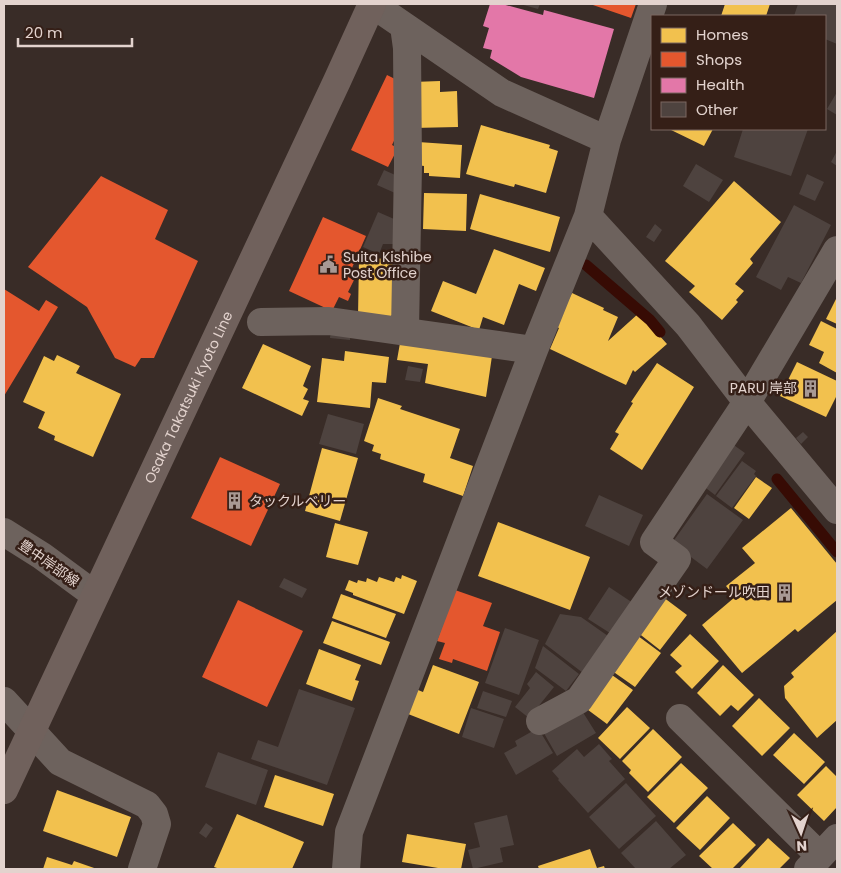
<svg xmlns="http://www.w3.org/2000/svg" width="841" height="873" font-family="Poppins,'Noto Sans JP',sans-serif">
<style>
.homes{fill:#f2c14e}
.shops{fill:#e4572e}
.health{fill:#e377a8}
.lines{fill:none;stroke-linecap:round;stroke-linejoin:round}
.stream{stroke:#370b04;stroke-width:11}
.building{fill:#4e433f}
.minor{stroke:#6d625d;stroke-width:28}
.major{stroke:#70615c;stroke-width:28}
.labels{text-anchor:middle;stroke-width:5;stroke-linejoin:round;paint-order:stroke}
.poi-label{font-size:14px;fill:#e3d3ce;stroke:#351f17;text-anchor:start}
.street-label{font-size:14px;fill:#e3d3ce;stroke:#351f17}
</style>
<rect width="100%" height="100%" fill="#392c27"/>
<path class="homes" d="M 725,4 L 770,4 L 766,16 L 721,16 Z
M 440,81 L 440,92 L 457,91 L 458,127 L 413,128 L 413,82 Z
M 481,125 L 550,145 L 549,148 L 558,151 L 546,193 L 515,184 L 514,187 L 466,174 Z
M 669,129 L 713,129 L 704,146 Z
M 418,142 L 462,145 L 460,178 L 429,176 L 429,173 L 424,173 L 424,166 L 417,165 Z
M 734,181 L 781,222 L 750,259 L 753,263 L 735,284 L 744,291 L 736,300 L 738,302 L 722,320 L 689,292 L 695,286 L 665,261 Z
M 424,193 L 467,194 L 466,231 L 423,229 Z
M 480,194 L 560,217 L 550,252 L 470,229 Z
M 494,249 L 545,268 L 536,291 L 519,284 L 504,325 L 483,317 L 479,330 L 431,311 L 443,281 L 476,294 Z
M 359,258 L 400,259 L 399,318 L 358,317 Z
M 572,293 L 604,308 L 603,310 L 618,317 L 608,341 L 639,313 L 667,344 L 635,372 L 633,370 L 626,385 L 550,349 L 559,328 L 555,326 Z
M 837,297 L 837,324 L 826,319 Z
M 821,321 L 837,329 L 837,373 L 819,363 L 824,352 L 809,345 Z
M 400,343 L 492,356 L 486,397 L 425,383 L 428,364 L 397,360 Z
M 263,344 L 311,366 L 303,386 L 308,389 L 303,399 L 309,401 L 302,416 L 242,388 Z
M 345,351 L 389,357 L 386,383 L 372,382 L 370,408 L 317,402 L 322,358 L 344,361 Z
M 57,355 L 80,366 L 76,373 L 121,394 L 93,457 L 54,440 L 55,436 L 38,428 L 45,412 L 23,402 L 44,356 L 54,361 Z
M 797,362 L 837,381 L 837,395 L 826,417 L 780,396 Z
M 657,363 L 694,387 L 642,470 L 610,449 L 619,434 L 615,432 L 633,403 L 631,402 Z
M 378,398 L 402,406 L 400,409 L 460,429 L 450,458 L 473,466 L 463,496 L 423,482 L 425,474 L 380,459 L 381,454 L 372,451 L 374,445 L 364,441 Z
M 322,448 L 358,458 L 340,521 L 305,511 Z
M 756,477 L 772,488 L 749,519 L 734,508 Z
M 791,508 L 837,564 L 837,600 L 798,632 L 795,629 L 742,673 L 702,625 L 735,597 L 726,586 L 755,563 L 742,548 Z
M 498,522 L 590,557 L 570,610 L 478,576 Z
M 335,523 L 368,532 L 358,565 L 326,557 Z
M 402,575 L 417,581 L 404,614 L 353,595 L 353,593 L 345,590 L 349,580 L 357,583 L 358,580 L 366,582 L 367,578 L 377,582 L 379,577 L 394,582 L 396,577 L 401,579 Z
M 341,594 L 396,614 L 386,638 L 332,618 Z
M 663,597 L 687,615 L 660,650 L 637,632 Z
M 332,621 L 390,642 L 381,665 L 323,643 Z
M 837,631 L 837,720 L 817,738 L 785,698 L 784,686 L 794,677 L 791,673 Z
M 634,633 L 661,653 L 635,687 L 608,668 Z
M 690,634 L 719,661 L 692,689 L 675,672 L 682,666 L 670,655 Z
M 319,649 L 361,665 L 355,680 L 359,681 L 352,701 L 306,684 Z
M 433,665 L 479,682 L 459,734 L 403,712 L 413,688 L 423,692 Z
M 723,665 L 754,695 L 738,711 L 731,705 L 720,716 L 697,693 Z
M 605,670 L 633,690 L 607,724 L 580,704 Z
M 759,698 L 790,728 L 762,756 L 732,726 Z
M 627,707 L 650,728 L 620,759 L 598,738 Z
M 653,729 L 682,757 L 648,792 L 629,773 L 631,770 L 622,761 Z
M 794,733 L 825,762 L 804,784 L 773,755 Z
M 681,763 L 708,788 L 674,823 L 647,797 Z
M 826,766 L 837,777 L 837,807 L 824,821 L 797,795 Z
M 275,775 L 334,794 L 323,826 L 264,807 Z
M 57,790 L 131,817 L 117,857 L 43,831 Z
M 707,796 L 730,818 L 700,850 L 676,828 Z
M 237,814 L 304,842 L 292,869 L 220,869 L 214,867 Z
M 733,823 L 756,845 L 732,869 L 713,869 L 699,856 Z
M 407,834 L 466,844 L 461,869 L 444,869 L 402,862 Z
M 768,838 L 790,858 L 779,869 L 739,869 Z
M 590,849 L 597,868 L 604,866 L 605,869 L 539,869 L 538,866 Z
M 47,857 L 72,865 L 74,861 L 97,869 L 43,869 Z"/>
<path class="shops" d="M 590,4 L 636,4 L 631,18 Z
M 387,75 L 401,82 L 401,126 L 392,145 L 398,148 L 388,167 L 351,150 Z
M 101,176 L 168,210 L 155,239 L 198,261 L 154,358 L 141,358 L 135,367 L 115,358 L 87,307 L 28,267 Z
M 323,217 L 366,236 L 348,277 L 354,280 L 348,292 L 351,294 L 348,301 L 339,297 L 332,311 L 289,291 Z
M 4,289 L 39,311 L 46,300 L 58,307 L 4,396 Z
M 220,457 L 280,484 L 251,546 L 191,518 Z
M 455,590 L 492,603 L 483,626 L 500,632 L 487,671 L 453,659 L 452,663 L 439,659 L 445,643 L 437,641 Z
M 238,600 L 303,631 L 267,707 L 202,677 Z"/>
<path class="health" d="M 490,4 L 502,4 L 543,15 L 544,10 L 614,29 L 594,98 L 521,77 L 490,58 L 492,50 L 483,48 L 489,28 L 483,26 Z"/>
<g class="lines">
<path class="stream" d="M 586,265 L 650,320 L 660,332
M 777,479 L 837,552"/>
</g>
<path class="building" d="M 520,4 L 540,4 L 538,9 Z
M 798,4 L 837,4 L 837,44 L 825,39 L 825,16 L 794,16 Z
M 837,92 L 837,115 L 827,109 Z
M 743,129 L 808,129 L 791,176 L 734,157 Z
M 837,151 L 837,166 L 831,162 Z
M 696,164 L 723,180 L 709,202 L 683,186 Z
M 384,170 L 402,178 L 395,193 L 377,185 Z
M 807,174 L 824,182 L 815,201 L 799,194 Z
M 794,205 L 831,225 L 801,283 L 788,277 L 781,290 L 756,277 Z
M 378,212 L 401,222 L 400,244 L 383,244 L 379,254 L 363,247 Z
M 655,224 L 662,230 L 654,242 L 646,237 Z
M 331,327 L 351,329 L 350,340 L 330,338 Z
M 408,366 L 423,369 L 420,382 L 405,380 Z
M 328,414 L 364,424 L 356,454 L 319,444 Z
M 803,432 L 808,437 L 801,444 L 796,438 Z
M 728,441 L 745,453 L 715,495 L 698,482 Z
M 742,461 L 756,471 L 754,474 L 756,476 L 732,508 L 716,496 Z
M 707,494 L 743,520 L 707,569 L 672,543 Z
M 599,495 L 643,515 L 629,546 L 585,526 Z
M 284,578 L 307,589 L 302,598 L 279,587 Z
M 609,587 L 633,603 L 613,635 L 588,619 Z
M 560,614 L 581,617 L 608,636 L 583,673 L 545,644 Z
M 505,628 L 539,640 L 519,695 L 485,683 Z
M 543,646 L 579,674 L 566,691 L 535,668 Z
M 536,672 L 554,687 L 529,718 L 515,707 L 530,688 L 527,684 Z
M 299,689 L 355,708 L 327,785 L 251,759 L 258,740 L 278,747 Z
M 483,691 L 512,701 L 506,717 L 477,708 Z
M 579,706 L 596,733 L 557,756 L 541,728 Z
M 471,708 L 504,719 L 494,748 L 462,737 Z
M 538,728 L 553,753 L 516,775 L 504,753 L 517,746 L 515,741 Z
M 599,744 L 612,759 L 609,761 L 625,779 L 588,813 L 558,780 L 559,779 L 552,771 L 577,749 L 584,757 Z
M 218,752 L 268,770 L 256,805 L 205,787 Z
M 626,783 L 656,816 L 619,849 L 589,817 Z
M 507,815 L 514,845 L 500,848 L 503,862 L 473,869 L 468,850 L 480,847 L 474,823 Z
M 656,821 L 686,855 L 669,869 L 636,869 L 621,853 Z
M 206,823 L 213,828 L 206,838 L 199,833 Z"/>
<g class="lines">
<path class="minor" d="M 372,4 L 502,93 L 607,140
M 404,26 L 407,48 L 408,165 L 405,331
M 588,216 L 688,325 L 747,402 L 837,510
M 261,322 L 329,321 L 534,350
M 4,532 L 42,556 L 95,595
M 4,701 L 60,762 L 147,805 L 154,814 L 157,824 L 142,869
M 680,718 L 820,856
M 540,721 L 579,700 L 677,559 L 654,542 L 747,402 L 837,250
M 346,869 L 349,832 L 534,350 L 588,216 L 607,140 L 653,4
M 808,869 L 837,838"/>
<path class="major" id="s1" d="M 4,790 L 337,81 L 372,4"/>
</g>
<defs>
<symbol id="civic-bare" viewBox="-9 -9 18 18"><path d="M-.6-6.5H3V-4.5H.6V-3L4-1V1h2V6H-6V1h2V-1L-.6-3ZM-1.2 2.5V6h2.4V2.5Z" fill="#a89994" stroke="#351f17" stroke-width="2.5" paint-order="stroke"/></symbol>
<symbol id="building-bare" viewBox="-9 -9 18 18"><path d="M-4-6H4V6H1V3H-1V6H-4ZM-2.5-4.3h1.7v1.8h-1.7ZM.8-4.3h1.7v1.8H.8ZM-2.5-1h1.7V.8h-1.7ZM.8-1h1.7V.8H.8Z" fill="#a89994" stroke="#351f17" stroke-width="2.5" paint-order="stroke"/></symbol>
</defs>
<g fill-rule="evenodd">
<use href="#civic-bare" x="316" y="252" width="25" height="25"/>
<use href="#building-bare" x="798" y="376" width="25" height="25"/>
<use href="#building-bare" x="222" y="488" width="25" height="25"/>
<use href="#building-bare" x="772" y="580" width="25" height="25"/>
</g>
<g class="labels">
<g class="poi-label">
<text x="343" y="262">Suita Kishibe<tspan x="343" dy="16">Post Office</tspan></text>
<text x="797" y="393" text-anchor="end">PARU 岸部</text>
<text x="249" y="506">タックルベリー</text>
<text x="770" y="597" text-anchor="end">メゾンドール吹田</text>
</g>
<g class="street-label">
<text dy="5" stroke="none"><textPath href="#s1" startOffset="434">Osaka Takatsuki Kyoto Line</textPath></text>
<text transform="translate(49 563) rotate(35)" y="5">豊中岸部線</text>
</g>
</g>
<rect width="841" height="873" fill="none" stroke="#e3d3ce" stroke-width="10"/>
<rect x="651" y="15" width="175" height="115" fill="#351f17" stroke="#7b6760"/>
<rect x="661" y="28" width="25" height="15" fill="#f2c14e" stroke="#7b6760"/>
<text x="696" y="40" font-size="15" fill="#e3d3ce">Homes</text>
<rect x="661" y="52" width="25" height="15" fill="#e4572e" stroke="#7b6760"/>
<text x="696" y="65" font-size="15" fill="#e3d3ce">Shops</text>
<rect x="661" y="78" width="25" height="15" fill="#e377a8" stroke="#7b6760"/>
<text x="696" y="90" font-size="15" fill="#e3d3ce">Health</text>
<rect x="661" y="102" width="25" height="15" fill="#4e433f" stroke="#7b6760"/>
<text x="696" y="115" font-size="15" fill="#e3d3ce">Other</text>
<g transform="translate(801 833) rotate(177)" stroke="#351f17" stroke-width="4" paint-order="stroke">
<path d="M0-4L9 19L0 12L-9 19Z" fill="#e3d3ce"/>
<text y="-8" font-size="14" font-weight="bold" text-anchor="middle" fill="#e3d3ce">N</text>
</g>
<path d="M18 38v8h114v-8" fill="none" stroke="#e3d3ce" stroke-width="2.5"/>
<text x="25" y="38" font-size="15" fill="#e3d3ce" stroke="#351f17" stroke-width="4" paint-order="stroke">20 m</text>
</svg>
